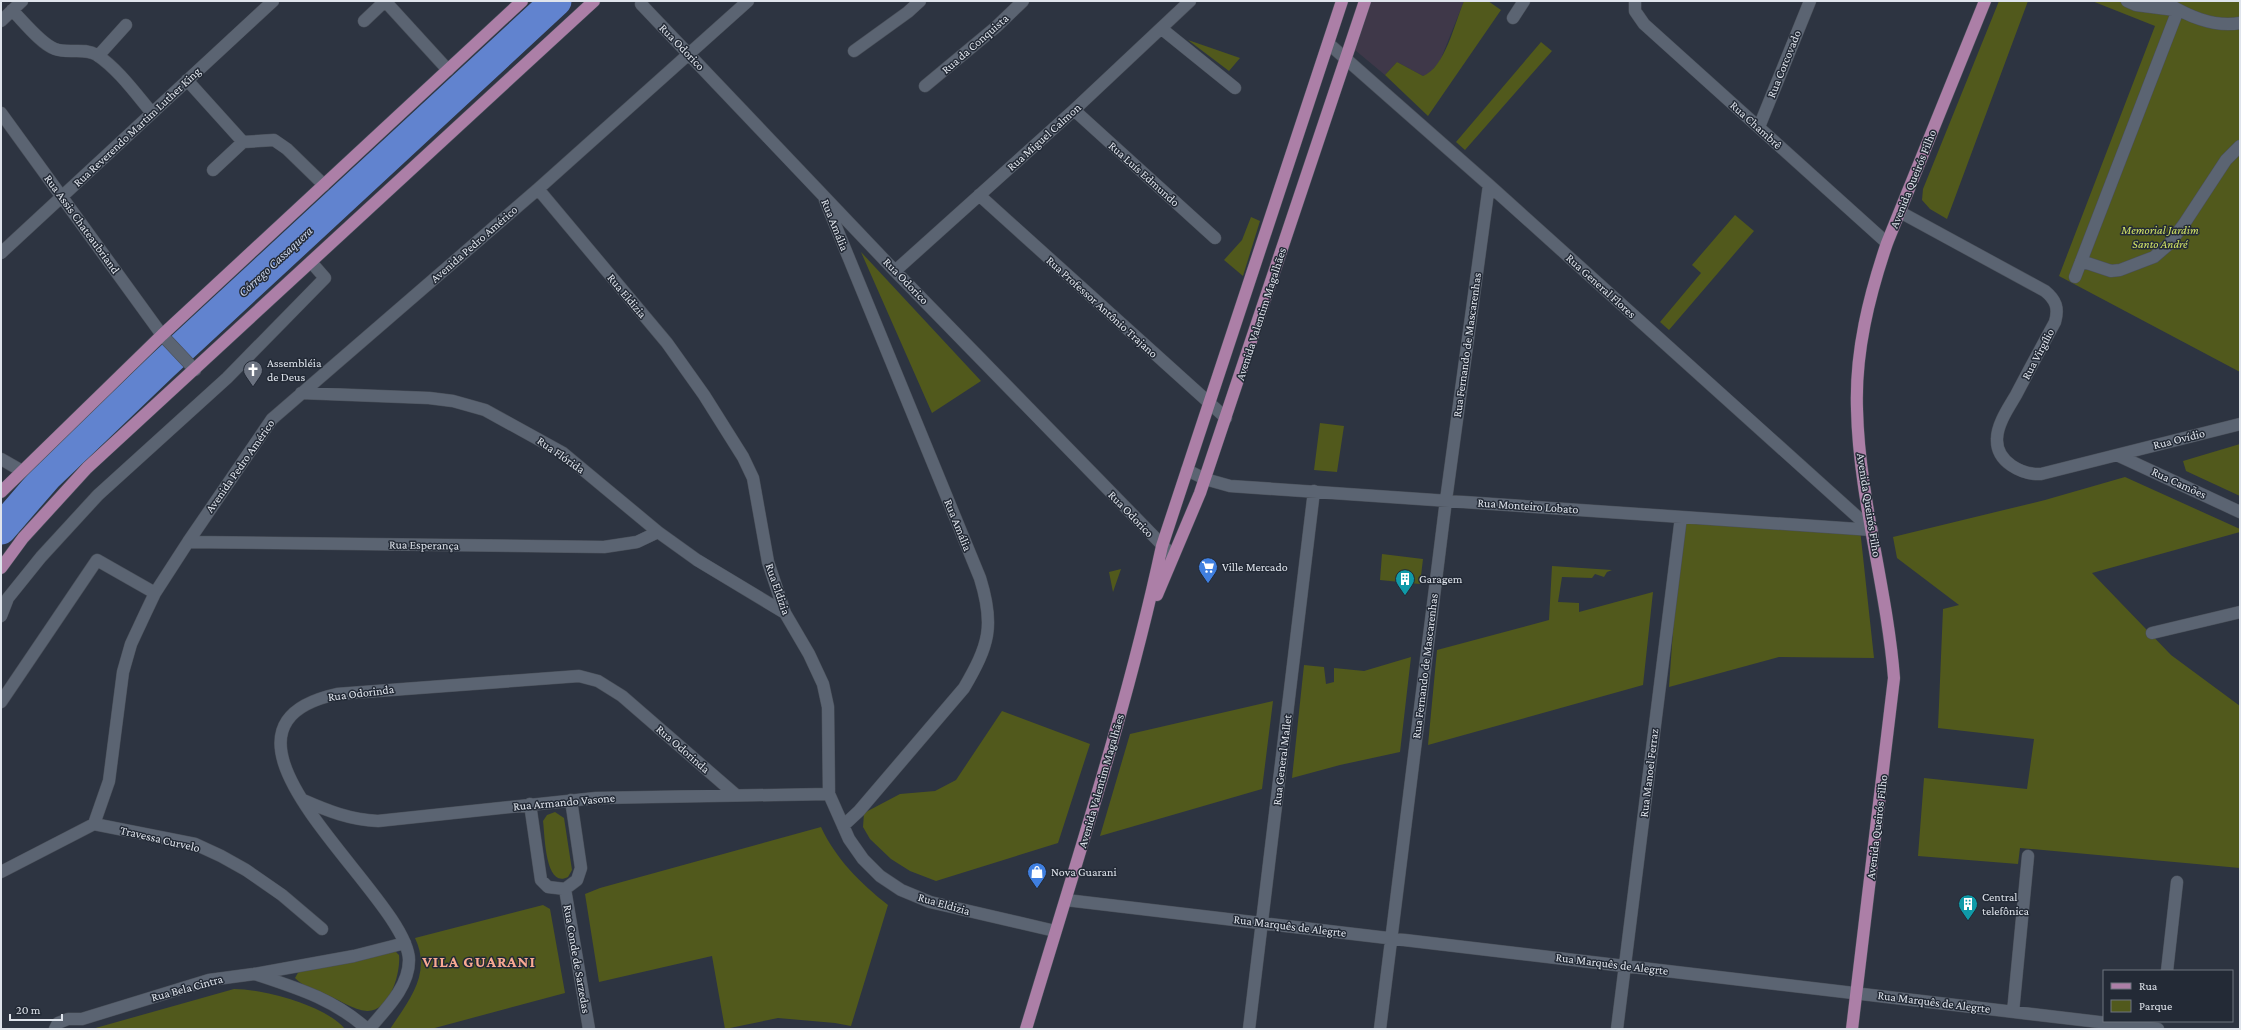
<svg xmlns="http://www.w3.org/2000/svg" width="2241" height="1030" font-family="'Crimson Pro',serif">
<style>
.commercial{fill:#3f3849}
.green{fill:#51591c}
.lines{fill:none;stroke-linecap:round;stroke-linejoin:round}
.river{stroke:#6183cf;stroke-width:31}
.minor-casing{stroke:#4a505a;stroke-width:13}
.major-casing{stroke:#4a505a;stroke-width:13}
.minor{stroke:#5b6472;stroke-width:12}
.major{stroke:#ac7fa7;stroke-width:12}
.labels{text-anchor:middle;stroke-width:3;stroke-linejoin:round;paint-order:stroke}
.street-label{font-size:12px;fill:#dfe4ec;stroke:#232a36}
.park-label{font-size:12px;font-style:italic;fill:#d3e466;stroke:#232a36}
.poi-label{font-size:12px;fill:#dfe4ec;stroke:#232a36;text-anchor:start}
.water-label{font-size:13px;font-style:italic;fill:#ced8ed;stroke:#232a36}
.district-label{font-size:16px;font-weight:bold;letter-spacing:1px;fill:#f9a992;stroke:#232a36}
</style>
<rect width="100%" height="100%" fill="#2d3441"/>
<path class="commercial" d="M 1371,1 L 1464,1 L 1440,61 L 1430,73 L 1423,76 L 1397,62 L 1385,75 L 1355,50 Z"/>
<path class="green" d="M 1464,1 L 1488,1 L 1501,10 L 1428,116 L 1385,75 L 1397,62 L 1423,76 C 1445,68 1455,22 1464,1 Z
M 1999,1 L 2028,1 L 1947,219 L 1930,209 L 1922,200 L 1923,189 Z
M 2092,1 L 2240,1 L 2240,372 L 2059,276 L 2155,26 Z
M 1188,40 L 1240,58 L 1229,71 Z
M 1541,42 L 1552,51 L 1465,150 L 1456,142 Z
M 1735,215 L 1754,231 L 1669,330 L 1660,322 L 1701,273 L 1692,265 Z
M 1251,217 L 1260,221 L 1243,276 L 1224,260 L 1242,240 Z
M 861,252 L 981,381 L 932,413 Z
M 1320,423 L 1344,426 L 1337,472 L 1314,470 Z
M 2240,444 L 2240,496 L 2186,471 L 2183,461 Z
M 2125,477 L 2240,529 L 2240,532 L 2092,573 L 2171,655 L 2240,706 L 2240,868 L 2020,848 L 2018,864 L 1918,856 L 1924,778 L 2027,789 L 2034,739 L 1938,728 L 1943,609 L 1959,605 L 1897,558 L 1893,537 L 2045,500 Z
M 1681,517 L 1860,529 L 1874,658 L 1779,657 L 1669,687 Z
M 1382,554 L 1423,559 L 1420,584 L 1380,580 Z
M 1552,566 L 1612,570 L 1607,572 L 1604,577 L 1595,574 L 1592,578 L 1562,577 L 1558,602 L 1579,603 L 1579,612 L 1653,592 L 1643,685 L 1428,745 L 1437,650 L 1549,620 Z
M 1121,569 L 1113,592 L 1109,572 Z
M 1411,657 L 1400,752 L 1340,765 L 1292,778 L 1304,665 L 1324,667 L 1326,684 L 1334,682 L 1334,668 L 1364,671 Z
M 1273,701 L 1262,789 L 1100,836 L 1130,734 Z
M 1002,711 L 1090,744 L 1058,843 L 936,881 L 910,871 L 891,859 L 870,839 L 863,827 L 864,813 L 900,794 L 935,791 L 956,780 Z
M 555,812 L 564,818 L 572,870 L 568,877 C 545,889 545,836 543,821 L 547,815 Z
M 821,827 C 836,859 860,883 888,905 L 851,1026 L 835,1023 L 778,1018 L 725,1029 L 712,956 L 599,982 L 585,894 L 600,888 Z
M 543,905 L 550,909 L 565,993 L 431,1029 L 390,1029 C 409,1000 432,974 415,938 Z
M 390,950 L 396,952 L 399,955 C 401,972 390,1012 367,1011 C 353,1010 340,1000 327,995 C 317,990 303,987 295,978 L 299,971 Z
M 234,989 C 264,989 325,1005 345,1029 L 92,1029 Z"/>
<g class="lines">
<path class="river" d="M 1,529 L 47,476 L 163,365 L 556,1"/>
<defs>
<path id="minor" d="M 385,1 L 448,70
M 1635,1 L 1635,11 L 1644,24 L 1887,243
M 2127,1 L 2136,5 L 2175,10
M 2163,1 C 2186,15 2213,28 2240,23
M 641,4 L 895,271 L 1173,556
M 12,10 C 23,21 41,44 55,49 C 69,54 84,47 97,55 C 118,69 136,94 152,113
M 1513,18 L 1524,1
M 1,21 L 22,1
M 364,21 L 384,2
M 1162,29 L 1235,88
M 1329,44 L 1489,185 L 1872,530
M 854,51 L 908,12 L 920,1
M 98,56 L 126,25
M 187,80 L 243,142 L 274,140 L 287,149 L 324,185
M 925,86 L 996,27 L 1023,1
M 1074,110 L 1215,238
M 1,113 L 162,335 L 195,370
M 1759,127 L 1810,1
M 213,170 L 243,142
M 538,189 L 667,343 L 704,395 L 743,457 L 753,478 L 768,562 L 785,613 L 809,654 L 823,684 L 828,707 L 829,794 L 849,839 L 863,859 L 880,876 L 901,890 L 930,902 L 1055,931
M 979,195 L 1226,418
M 825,200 L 980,578 C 995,626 989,645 964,688 L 859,811 L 843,826
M 1900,212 L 2045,291 C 2056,300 2059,308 2055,322 C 2042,346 2029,370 2016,395 C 2009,407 1997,424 1997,439 C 1996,462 2022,475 2041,474 L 2240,424
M 1,253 L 273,1
M 2081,261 L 2111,271 L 2120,270 L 2154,257 L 2169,244 L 2184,224 L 2226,160 L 2240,146
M 895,271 L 1074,110 L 1190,1
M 2075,277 L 2178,10
M 301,393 L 429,398 L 453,401 L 485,410 L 563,453 L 658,532 L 697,560 L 785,613
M 2117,455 L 2240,512
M 1,459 L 22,471
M 1187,470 L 1205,479 L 1230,486 L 1872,530
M 188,542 L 604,547 L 637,542 L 658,532
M 1,616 L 8,598 L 41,557 L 98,495 L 227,378 L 325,278 L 311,262
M 2152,633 L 2240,612
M 1,702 L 97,560 L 155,593
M 303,800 C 328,811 351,820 378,821 L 596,798 L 829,794
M 530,804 L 541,880 L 548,887 L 565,889 L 577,880 L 581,868 L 571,800
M 94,824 L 195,844 L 221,856 L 246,870 L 282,895 L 322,929
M 1,872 L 94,824 L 109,781 L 123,672 L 131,644 L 145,614 L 155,593 L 188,542 L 272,419 L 538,189 L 748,1
M 565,889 L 589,1029
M 1066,900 L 2158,1029
M 2167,971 L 2177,882
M 255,974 C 297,988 334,999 367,1029
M 2013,1012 L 2028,856
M 55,1029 L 58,1023 L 68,1019 L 82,1019 L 209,980 L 254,974 L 354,956 L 405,943
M 369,1029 C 386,1009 409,987 409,960 C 408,895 177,729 337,694 L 579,676 L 598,681 L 622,696 L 736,795
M 1249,1029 L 1314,491
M 1380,1029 L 1446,500 L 1489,185
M 1617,1029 L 1681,517"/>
<path id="major" d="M 1,492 L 162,335 L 522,1
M 1,568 L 23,538 L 87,468 L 594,1
M 1157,595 L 1200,493 L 1365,1
M 1026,1029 C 1074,869 1127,709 1162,546 L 1342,1
M 1852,1029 L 1894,678 C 1887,588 1859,499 1857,409 C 1855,352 1869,296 1887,243 L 1985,1"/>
</defs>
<use href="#minor" class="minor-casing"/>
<use href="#major" class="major-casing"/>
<use href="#minor" class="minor"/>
<use href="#major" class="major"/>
</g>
<defs>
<symbol id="church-pin" viewBox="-11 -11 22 30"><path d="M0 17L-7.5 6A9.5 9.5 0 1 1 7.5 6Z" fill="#6b7280" stroke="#232a36"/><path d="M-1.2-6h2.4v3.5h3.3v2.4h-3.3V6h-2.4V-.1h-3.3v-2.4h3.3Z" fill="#fff"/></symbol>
<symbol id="supermarket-pin" viewBox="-11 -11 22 30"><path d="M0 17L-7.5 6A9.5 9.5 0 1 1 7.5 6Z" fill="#3f7fe0" stroke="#232a36"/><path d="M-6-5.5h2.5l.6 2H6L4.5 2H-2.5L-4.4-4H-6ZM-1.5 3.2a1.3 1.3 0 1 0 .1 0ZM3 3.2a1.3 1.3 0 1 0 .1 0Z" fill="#fff"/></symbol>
<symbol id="building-pin" viewBox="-11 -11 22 30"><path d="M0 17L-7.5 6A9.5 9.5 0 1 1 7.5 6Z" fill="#0f9aa8" stroke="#232a36"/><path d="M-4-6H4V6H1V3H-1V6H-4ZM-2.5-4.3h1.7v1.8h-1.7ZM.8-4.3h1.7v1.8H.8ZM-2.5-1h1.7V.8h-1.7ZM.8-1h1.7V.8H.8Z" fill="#fff"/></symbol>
<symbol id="shop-pin" viewBox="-11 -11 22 30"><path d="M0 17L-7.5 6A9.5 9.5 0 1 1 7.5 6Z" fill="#3f7fe0" stroke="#232a36"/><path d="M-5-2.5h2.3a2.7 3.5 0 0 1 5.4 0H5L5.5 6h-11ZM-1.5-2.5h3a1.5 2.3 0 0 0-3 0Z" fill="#fff"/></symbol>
</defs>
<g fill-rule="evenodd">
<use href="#church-pin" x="242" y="359" width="22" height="30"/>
<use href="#supermarket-pin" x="1197" y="556" width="22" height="30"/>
<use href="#building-pin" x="1394" y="568" width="22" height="30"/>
<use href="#shop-pin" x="1026" y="861" width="22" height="30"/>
<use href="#building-pin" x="1957" y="893" width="22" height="30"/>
</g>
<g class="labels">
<g class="street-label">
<text transform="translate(975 44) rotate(-41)" y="4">Rua da Conquista</text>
<text transform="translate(682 47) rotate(46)" y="4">Rua Odorico</text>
<text transform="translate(1784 64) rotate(-68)" y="4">Rua Corcovado</text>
<text transform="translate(1756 125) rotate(42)" y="4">Rua Chambrê</text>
<text transform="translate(137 127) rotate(-43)" y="4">Rua Reverendo Martim Luther King</text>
<text transform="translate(1044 137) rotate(-42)" y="4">Rua Miguel Calmon</text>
<text transform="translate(1144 174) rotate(42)" y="4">Rua Luís Edmundo</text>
<text transform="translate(1913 179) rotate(-68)" y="4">Avenida Queirós Filho</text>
<text transform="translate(82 224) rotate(54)" y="4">Rua Assis Chateaubriand</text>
<text transform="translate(835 225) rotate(68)" y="4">Rua Amália</text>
<text transform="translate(474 244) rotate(-41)" y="4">Avenida Pedro Américo</text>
<text transform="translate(906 281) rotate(46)" y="4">Rua Odorico</text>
<text transform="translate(1601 286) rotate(42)" y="4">Rua General Flores</text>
<text transform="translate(627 296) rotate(50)" y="4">Rua Eldizia</text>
<text transform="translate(1102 307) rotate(42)" y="4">Rua Professor Antônio Trajano</text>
<text transform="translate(1261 314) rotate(-72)" y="4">Avenida Valentim Magalhães</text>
<text transform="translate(1467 345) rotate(-82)" y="4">Rua Fernando de Mascarenhas</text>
<text transform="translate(2038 354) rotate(-62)" y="4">Rua Virgílio</text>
<text transform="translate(2179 439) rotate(-14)" y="4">Rua Ovídio</text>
<text transform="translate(561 455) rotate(35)" y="4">Rua Flórida</text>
<text transform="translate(240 466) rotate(-55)" y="4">Avenida Pedro Américo</text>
<text transform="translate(2179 483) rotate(25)" y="4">Rua Camões</text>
<text transform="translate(1869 505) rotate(81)" y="4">Avenida Queirós Filho</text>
<text transform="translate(1528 506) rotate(4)" y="4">Rua Monteiro Lobato</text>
<text transform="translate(1131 514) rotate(46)" y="4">Rua Odorico</text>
<text transform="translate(958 525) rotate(68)" y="4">Rua Amália</text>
<text transform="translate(424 545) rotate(1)" y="4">Rua Esperança</text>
<text transform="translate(778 589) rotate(71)" y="4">Rua Eldizia</text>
<text transform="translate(1425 666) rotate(-83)" y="4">Rua Fernando de Mascarenhas</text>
<text transform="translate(361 693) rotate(-7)" y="4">Rua Odorinda</text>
<text transform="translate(683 749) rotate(41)" y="4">Rua Odorinda</text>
<text transform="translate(1282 760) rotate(-83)" y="4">Rua General Mallet</text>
<text transform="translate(1649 773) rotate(-83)" y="4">Rua Manoel Ferraz</text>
<text transform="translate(1101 781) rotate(-74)" y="4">Avenida Valentim Magalhães</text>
<text transform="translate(564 802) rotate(-5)" y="4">Rua Armando Vasone</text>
<text transform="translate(1877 827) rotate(-83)" y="4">Avenida Queirós Filho</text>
<text transform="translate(160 839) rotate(13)" y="4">Travessa Curvelo</text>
<text transform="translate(944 904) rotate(16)" y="4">Rua Eldizia</text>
<text transform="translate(1290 926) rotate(7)" y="4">Rua Marquês de Alegrte</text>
<text transform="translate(577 959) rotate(80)" y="4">Rua Conde de Sarzedas</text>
<text transform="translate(1612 964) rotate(7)" y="4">Rua Marquês de Alegrte</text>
<text transform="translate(187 988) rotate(-15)" y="4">Rua Bela Cintra</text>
<text transform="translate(1934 1002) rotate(7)" y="4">Rua Marquês de Alegrte</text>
</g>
<g class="park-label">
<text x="2160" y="234">Memorial Jardim<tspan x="2160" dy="14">Santo André</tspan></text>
</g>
<g class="poi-label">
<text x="267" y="367">Assembléia<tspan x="267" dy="14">de Deus</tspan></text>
<text x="1222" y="571">Ville Mercado</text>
<text x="1419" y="583">Garagem</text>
<text x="1051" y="876">Nova Guarani</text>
<text x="1982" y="901">Central<tspan x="1982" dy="14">telefônica</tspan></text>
</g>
<g class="water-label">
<text transform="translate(275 261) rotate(-43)" y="5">Córrego Cassaquera</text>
</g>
<g class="district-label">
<text x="479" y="967">VILA GUARANI</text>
</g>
</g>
<rect width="2241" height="1030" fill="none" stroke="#dfe4ec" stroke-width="4"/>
<rect x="2103" y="970" width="130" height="52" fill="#232a36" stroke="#6e747f"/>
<rect x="2111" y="983" width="20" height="6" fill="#ac7fa7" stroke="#6e747f"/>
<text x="2139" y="990" font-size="12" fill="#dfe4ec">Rua</text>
<rect x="2111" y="1000" width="20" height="12" fill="#51591c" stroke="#6e747f"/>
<text x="2139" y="1010" font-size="12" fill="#dfe4ec">Parque</text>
<path d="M10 1014v6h52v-6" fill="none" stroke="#dfe4ec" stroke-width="2"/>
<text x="16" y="1014" font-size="12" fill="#dfe4ec" stroke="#232a36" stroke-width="3" paint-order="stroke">20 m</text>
</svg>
